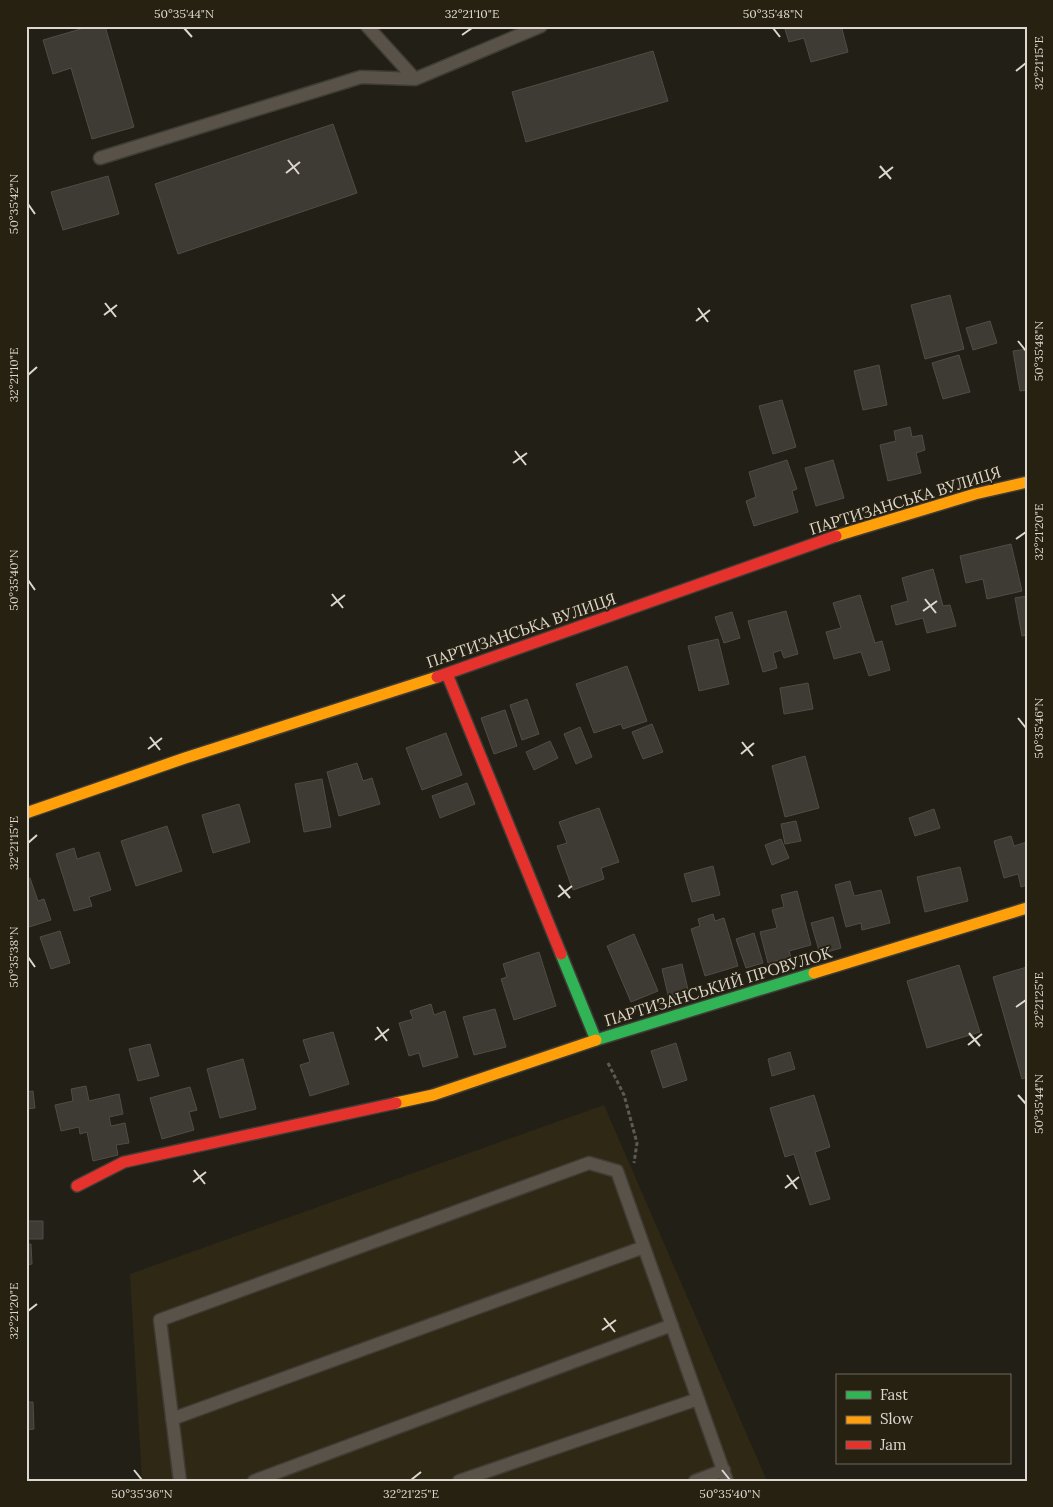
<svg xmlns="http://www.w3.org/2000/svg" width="1053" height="1507" font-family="Lora,serif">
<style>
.built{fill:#2f2814}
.building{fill:#3e3a34;stroke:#4f4d46}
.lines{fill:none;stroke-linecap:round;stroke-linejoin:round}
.lane-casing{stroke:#3f3c35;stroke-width:15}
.fast-casing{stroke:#3f3c35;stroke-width:14}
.slow-casing{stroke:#3f3c35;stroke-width:14}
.jam-casing{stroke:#3f3c35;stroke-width:14}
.path{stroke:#5e5a52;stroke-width:3;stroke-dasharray:4 2.5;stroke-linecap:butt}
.lane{stroke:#585248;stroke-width:12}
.fast{stroke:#30b455;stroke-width:11}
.slow{stroke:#ff9f0a;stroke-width:11}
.jam{stroke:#e5322d;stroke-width:11}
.ticks{fill:none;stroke:#dcd8cf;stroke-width:2}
.labels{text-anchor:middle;stroke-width:4;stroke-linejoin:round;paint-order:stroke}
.street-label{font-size:16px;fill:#dcd8cf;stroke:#272112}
.neatline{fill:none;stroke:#dcd8cf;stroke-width:2}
.ticks-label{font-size:12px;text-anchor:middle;fill:#dcd8cf}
</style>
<rect width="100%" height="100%" fill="#221f17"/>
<path class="built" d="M 604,1105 L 767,1481 L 142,1481 L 130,1274 Z"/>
<path class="building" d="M 91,26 L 105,26 L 134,127 L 92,139 L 71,68 L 53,74 L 43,40 Z
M 784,26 L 851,26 L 842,29 L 848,52 L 811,62 L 804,38 L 789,42 Z
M 653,51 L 668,101 L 526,142 L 512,92 Z
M 333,124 L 357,193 L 178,254 L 155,184 Z
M 108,176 L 119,214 L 63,230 L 51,192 Z
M 950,295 L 964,349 L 925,359 L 911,305 Z
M 990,321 L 997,343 L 973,350 L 966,328 Z
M 1027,349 L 1027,390 L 1020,391 L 1013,351 Z
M 959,355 L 970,392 L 943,399 L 932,363 Z
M 879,365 L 887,405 L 863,410 L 854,371 Z
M 782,400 L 796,447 L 773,454 L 759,406 Z
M 910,427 L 912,437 L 922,435 L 925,450 L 916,453 L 921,473 L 888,481 L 880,445 L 896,441 L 894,431 Z
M 787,460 L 797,489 L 792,491 L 798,512 L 754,526 L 746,501 L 756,497 L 749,472 Z
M 833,460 L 844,498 L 816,506 L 805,468 Z
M 1011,544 L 1022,591 L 987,599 L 983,579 L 966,583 L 960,556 Z
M 933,569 L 943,606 L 950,605 L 956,626 L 927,633 L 923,618 L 896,625 L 891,606 L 908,601 L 902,578 Z
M 860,595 L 875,643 L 882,641 L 890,670 L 869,676 L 861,652 L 834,659 L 826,632 L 841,628 L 833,603 Z
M 1027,596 L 1027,635 L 1022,636 L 1015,598 Z
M 786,611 L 798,654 L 784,658 L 781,650 L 773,653 L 777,668 L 763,672 L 748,621 Z
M 732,612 L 740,638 L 724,643 L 715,617 Z
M 718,639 L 729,684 L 699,691 L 688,646 Z
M 627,666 L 647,721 L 623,729 L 621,724 L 594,733 L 576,684 Z
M 808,683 L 813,709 L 784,714 L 780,688 Z
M 527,699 L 539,734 L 522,740 L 510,705 Z
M 505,710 L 517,746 L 494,754 L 481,718 Z
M 652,724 L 663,752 L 643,759 L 632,732 Z
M 580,727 L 592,757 L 576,764 L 564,734 Z
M 446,733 L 462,775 L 422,790 L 406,748 Z
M 550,741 L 558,758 L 534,770 L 526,752 Z
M 805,756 L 819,808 L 785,817 L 772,766 Z
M 357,763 L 363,781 L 372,778 L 380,804 L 339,816 L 327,772 Z
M 322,779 L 331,827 L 304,832 L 295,784 Z
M 467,783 L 475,804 L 440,818 L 432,796 Z
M 239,804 L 250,842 L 213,853 L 202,815 Z
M 599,808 L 619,862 L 601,868 L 604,879 L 573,890 L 557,846 L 567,843 L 559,822 Z
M 934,809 L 940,828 L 915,836 L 909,818 Z
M 796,821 L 801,841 L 785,844 L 781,824 Z
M 167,826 L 182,871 L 136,886 L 121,841 Z
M 1011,836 L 1014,846 L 1027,842 L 1027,885 L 1021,887 L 1018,874 L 1004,878 L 994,841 Z
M 781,839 L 789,858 L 772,865 L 765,845 Z
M 74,848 L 77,859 L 99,852 L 111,890 L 89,897 L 92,906 L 74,911 L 56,854 Z
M 713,866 L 720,895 L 692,902 L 684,874 Z
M 960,867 L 968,901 L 925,912 L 917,877 Z
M 30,878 L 38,901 L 44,899 L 51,920 L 26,928 L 26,879 Z
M 850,881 L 854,896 L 881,890 L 890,923 L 862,930 L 861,923 L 846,927 L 835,885 Z
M 797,891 L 811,945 L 789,951 L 791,957 L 768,963 L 760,932 L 777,928 L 772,910 L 784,907 L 781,895 Z
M 713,914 L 715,921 L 724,918 L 738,966 L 705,976 L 691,929 L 700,926 L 698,919 Z
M 833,917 L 841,948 L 820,954 L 811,923 Z
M 60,931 L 70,963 L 51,969 L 40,937 Z
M 754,933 L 763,963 L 746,968 L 736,939 Z
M 634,934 L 658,991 L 631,1002 L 607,946 Z
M 539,952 L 556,1006 L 514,1020 L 501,979 L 507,977 L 503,964 Z
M 682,964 L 689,994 L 669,999 L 662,969 Z
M 959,965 L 980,1032 L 927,1048 L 907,981 Z
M 1027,967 L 1027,1077 L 1022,1079 L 993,977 Z
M 431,1004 L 434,1015 L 445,1011 L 458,1057 L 423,1067 L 419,1053 L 409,1056 L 399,1023 L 413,1019 L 410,1011 Z
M 495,1009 L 506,1047 L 474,1055 L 463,1017 Z
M 333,1032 L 349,1084 L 310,1096 L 300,1065 L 310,1062 L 303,1040 Z
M 676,1043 L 687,1080 L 663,1088 L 651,1051 Z
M 150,1044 L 159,1076 L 138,1081 L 129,1049 Z
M 790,1052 L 795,1069 L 772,1076 L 768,1059 Z
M 243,1059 L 256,1109 L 220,1118 L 207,1069 Z
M 86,1086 L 89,1101 L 119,1094 L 123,1114 L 109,1117 L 111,1126 L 125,1123 L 129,1143 L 116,1145 L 118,1155 L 93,1161 L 87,1132 L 80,1134 L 79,1127 L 61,1131 L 55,1105 L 73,1101 L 71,1089 Z
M 190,1087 L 197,1110 L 189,1112 L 194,1130 L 162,1139 L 150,1098 Z
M 33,1091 L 35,1108 L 26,1109 L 26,1092 Z
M 814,1095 L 830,1147 L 815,1152 L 830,1199 L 810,1205 L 794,1154 L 785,1157 L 770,1108 Z
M 26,1221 L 43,1221 L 43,1239 L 26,1239 Z
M 26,1244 L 31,1244 L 32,1264 L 26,1265 Z
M 26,1402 L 33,1402 L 34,1429 L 26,1430 Z"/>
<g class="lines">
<defs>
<path id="lane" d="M 367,26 L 415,79 L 541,26
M 100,158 L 361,77 L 415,79
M 172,1419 L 644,1247
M 180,1481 L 160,1320 L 589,1163 L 617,1171 L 727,1481
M 254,1481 L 672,1325
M 459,1481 L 698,1399
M 695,1481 L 724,1470"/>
<path id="fast" d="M 561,954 L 596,1040 L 814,973"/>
<path id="slow" d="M 836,536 L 975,494 L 1027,482
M 26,813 L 185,758 L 437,677
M 814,973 L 1027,908
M 396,1103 L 433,1095 L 596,1040"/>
<path id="jam" d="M 447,674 L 561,954
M 437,677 L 836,536
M 77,1186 L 124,1162 L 396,1103"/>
</defs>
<use href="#lane" class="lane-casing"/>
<use href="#fast" class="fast-casing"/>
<use href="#slow" class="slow-casing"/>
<use href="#jam" class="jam-casing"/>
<path class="path" d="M 608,1063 L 624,1095 L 637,1143 L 634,1163"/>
<use href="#lane" class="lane"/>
<use href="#fast" class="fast"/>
<use href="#slow" class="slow"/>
<use href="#jam" class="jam"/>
</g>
<path class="ticks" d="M 184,28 L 192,37M 773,28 L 780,37M 462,35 L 472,28M 1016,71 L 1026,63M 288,160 L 299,174M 880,166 L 891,179M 286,173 L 300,162M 879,178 L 893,167M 28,204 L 35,214M 105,303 L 116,317M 698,308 L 708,322M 104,315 L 117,305M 696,321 L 710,310M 1018,341 L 1026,351M 28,375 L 37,367M 515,451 L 526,465M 513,463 L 527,453M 1016,539 L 1026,532M 28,580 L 35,590M 332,594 L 343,608M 925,599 L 936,613M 331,606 L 345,595M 923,611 L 937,601M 1018,718 L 1026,728M 150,737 L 160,750M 742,742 L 753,756M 148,749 L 162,738M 741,754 L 754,743M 28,843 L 37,835M 559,885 L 570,898M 558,897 L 572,886M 28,957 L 35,967M 1016,1007 L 1026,1000M 377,1027 L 387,1041M 969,1033 L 980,1046M 375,1040 L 389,1029M 968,1045 L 982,1034M 1018,1095 L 1026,1104M 194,1170 L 205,1184M 787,1175 L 797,1189M 193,1182 L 206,1172M 785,1188 L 799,1177M 28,1311 L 37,1304M 604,1318 L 615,1332M 602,1330 L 616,1320M 134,1470 L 142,1480M 722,1470 L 730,1480M 411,1480 L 421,1472"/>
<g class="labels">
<g class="street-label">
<text transform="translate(905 500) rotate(-17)" y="6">ПАРТИЗАНСЬКА ВУЛИЦЯ</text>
<text transform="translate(521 630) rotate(-19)" y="6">ПАРТИЗАНСЬКА ВУЛИЦЯ</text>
<text transform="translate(718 986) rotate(-17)" y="6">ПАРТИЗАНСЬКИЙ ПРОВУЛОК</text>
</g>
</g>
<rect width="1053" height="1507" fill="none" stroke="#272112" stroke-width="55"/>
<rect x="836" y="1374" width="175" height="90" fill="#272112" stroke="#6f6a5e"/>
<rect x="846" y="1391" width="25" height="8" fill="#30b455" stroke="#6f6a5e"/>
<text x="880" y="1400" font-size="15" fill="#dcd8cf">Fast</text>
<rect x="846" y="1416" width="25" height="8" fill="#ff9f0a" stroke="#6f6a5e"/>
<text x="880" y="1424" font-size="15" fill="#dcd8cf">Slow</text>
<rect x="846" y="1441" width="25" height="8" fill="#e5322d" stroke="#6f6a5e"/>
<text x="880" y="1450" font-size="15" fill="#dcd8cf">Jam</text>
<rect x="28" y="28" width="998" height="1452" class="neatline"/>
<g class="ticks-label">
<text x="184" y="18">50°35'44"N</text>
<text x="472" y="18">32°21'10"E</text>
<text x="773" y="18">50°35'48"N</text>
<text transform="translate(1039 63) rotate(-90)" y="4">32°21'15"E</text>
<text transform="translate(14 204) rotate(-90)" y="4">50°35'42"N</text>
<text transform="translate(1039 351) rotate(-90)" y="4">50°35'48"N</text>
<text transform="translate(14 375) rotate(-90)" y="4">32°21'10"E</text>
<text transform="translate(1039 532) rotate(-90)" y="4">32°21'20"E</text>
<text transform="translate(14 580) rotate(-90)" y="4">50°35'40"N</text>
<text transform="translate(1039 728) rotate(-90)" y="4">50°35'46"N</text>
<text transform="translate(14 843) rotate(-90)" y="4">32°21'15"E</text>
<text transform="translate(14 957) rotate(-90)" y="4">50°35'38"N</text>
<text transform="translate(1039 1000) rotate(-90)" y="4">32°21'25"E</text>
<text transform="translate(1039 1104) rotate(-90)" y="4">50°35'44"N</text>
<text transform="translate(14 1311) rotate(-90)" y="4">32°21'20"E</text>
<text x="142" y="1498">50°35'36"N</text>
<text x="411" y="1498">32°21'25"E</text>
<text x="730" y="1498">50°35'40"N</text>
</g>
</svg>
